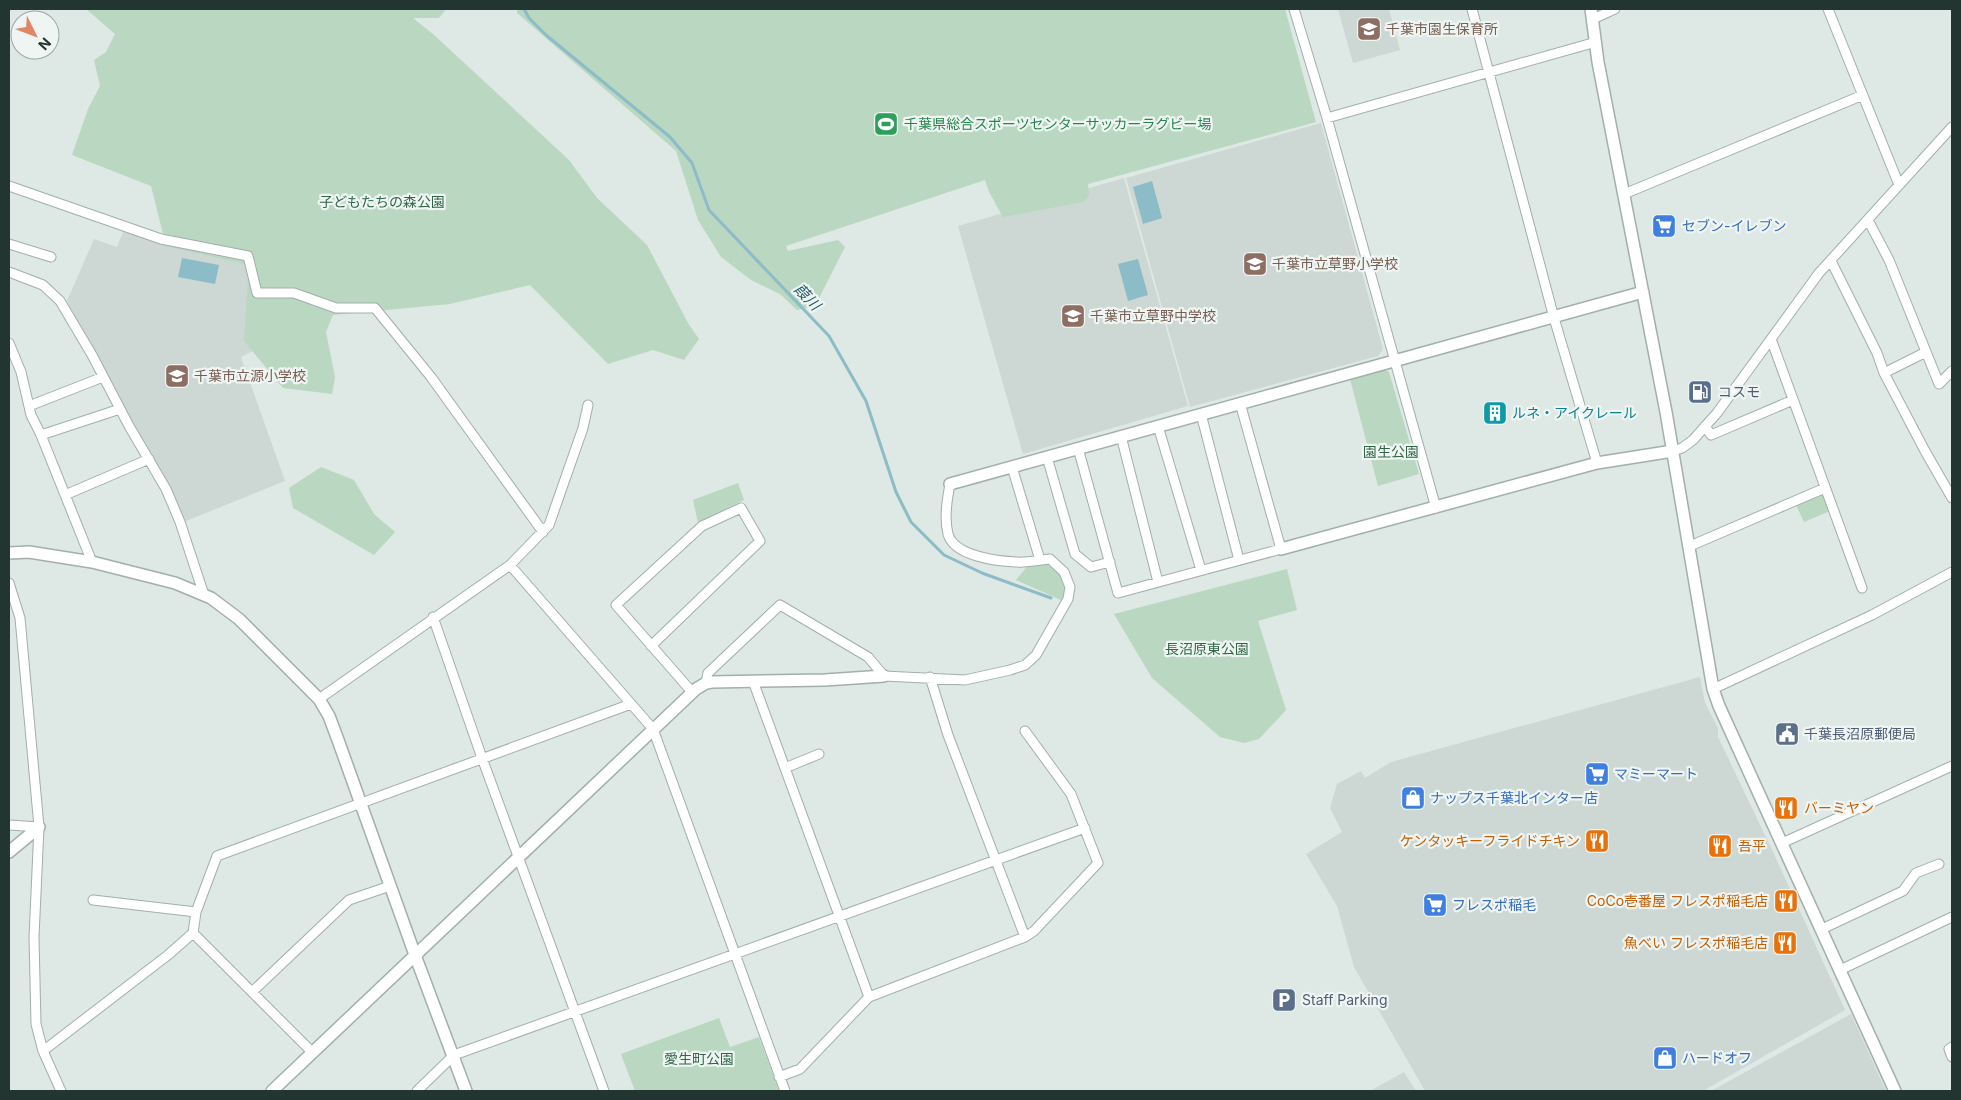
<svg xmlns="http://www.w3.org/2000/svg" width="1961" height="1100" font-family="Inter,'Noto Sans JP',sans-serif">
<style>
.built{fill:#cdd7d3}
.green{fill:#bad7c2}
.water{fill:#8cbcc7}
.lines{fill:none;stroke-linecap:round;stroke-linejoin:round}
.stream{stroke:#8cbcc7;stroke-width:3}
.minor-casing{stroke:#a2afab;stroke-width:11}
.tertiary-casing{stroke:#a2afab;stroke-width:14}
.minor{stroke:#fff;stroke-width:9}
.tertiary{stroke:#fff;stroke-width:11}
.labels{text-anchor:middle;stroke-width:4.5;stroke-linejoin:round;paint-order:stroke}
.education-label{font-size:14px;fill:#785e54;stroke:#eef5f2;text-anchor:start}
.leisure-label{font-size:14px;fill:#27864d;stroke:#eef5f2;text-anchor:start}
.park-label{font-size:14px;fill:#316747;stroke:#eef5f2}
.shop-label{font-size:14px;fill:#366cbe;stroke:#eef5f2;text-anchor:start}
.service-label{font-size:14px;fill:#4e5e75;stroke:#eef5f2;text-anchor:start}
.culture-label{font-size:14px;fill:#0d838f;stroke:#eef5f2;text-anchor:start}
.food-label{font-size:14px;fill:#c56008;stroke:#eef5f2;text-anchor:end}
.water-label{font-size:15px;font-style:italic;fill:#245c69;stroke:#eef5f2}
</style>
<rect width="100%" height="100%" fill="#dee8e4"/>
<path class="built" d="M 1338,9 L 1389,9 L 1400,50 L 1353,63 Z
M 1321,123 L 1383,349 L 1378,356 L 1190,407 L 1126,178 Z
M 1124,178 L 1188,406 L 1023,454 L 958,226 Z
M 124,230 L 247,263 L 271,342 L 241,357 L 285,481 L 186,521 L 67,301 L 94,239 L 117,247 Z
M 1700,677 L 1705,703 L 1718,728 L 1718,737 L 1774,854 L 1845,1010 L 1703,1091 L 1425,1091 L 1354,967 L 1337,906 L 1306,854 L 1342,832 L 1330,808 L 1337,784 L 1361,771 L 1365,778 L 1391,762 Z
M 1851,1014 L 1886,1091 L 1711,1091 Z
M 1404,1072 L 1416,1091 L 1370,1091 Z"/>
<path class="green" d="M 86,9 L 446,9 L 439,18 L 413,18 L 433,34 L 569,160 L 597,198 L 647,245 L 688,323 L 699,339 L 684,360 L 653,350 L 608,364 L 530,285 L 450,304 L 333,315 L 326,332 L 335,377 L 332,394 L 283,388 L 244,341 L 249,265 L 166,246 L 151,186 L 72,155 L 88,109 L 100,86 L 94,60 L 106,52 L 115,34 Z
M 517,9 L 1285,9 L 1316,122 L 1088,184 L 1089,196 L 1083,202 L 1003,217 L 989,192 L 985,180 L 786,246 L 788,251 L 838,240 L 845,247 L 815,306 L 797,310 L 780,294 L 751,280 L 721,257 L 698,220 L 676,151 L 517,13 Z
M 1384,369 L 1389,372 L 1419,474 L 1378,486 L 1350,379 Z
M 321,467 L 354,480 L 374,514 L 395,532 L 374,555 L 293,508 L 289,488 Z
M 738,483 L 744,500 L 698,523 L 693,500 Z
M 1822,493 L 1830,511 L 1804,522 L 1796,505 Z
M 1043,563 C 1063,571 1067,581 1063,601 L 1016,580 L 1029,564 Z
M 1287,569 L 1297,610 L 1258,621 L 1286,710 L 1259,739 L 1244,743 L 1220,737 L 1152,678 L 1114,614 Z
M 719,1018 L 730,1047 L 759,1037 L 779,1091 L 635,1091 L 621,1054 Z"/>
<path class="water" d="M 1152,181 L 1162,218 L 1143,224 L 1133,187 Z
M 182,258 L 219,265 L 215,284 L 178,277 Z
M 1138,259 L 1148,295 L 1128,301 L 1118,264 Z"/>
<g class="lines">
<path class="stream" d="M 524,9 L 529,18 L 546,35 L 670,137 L 692,163 L 709,210 L 829,336 L 866,401 L 896,492 L 911,522 L 944,555 L 982,573 L 1051,598"/>
<defs>
<path id="minor" d="M 1294,9 L 1327,118 L 1436,508
M 1472,9 L 1554,318 L 1597,463
M 1828,9 L 1899,185
M 1593,19 L 1615,9
M 1327,118 L 1596,42
M 9,186 L 161,239 L 248,256 L 257,293 L 294,293 L 336,308 L 375,308 L 431,377 L 543,532
M 1624,194 L 1863,95
M 1868,220 L 1889,260 L 1939,384 L 1952,371
M 9,244 L 51,257
M 1831,261 L 1877,353 L 1884,373 L 1925,451 L 1952,498
M 9,272 L 43,285 L 60,301 L 92,355 L 129,426 L 166,489 L 180,522 L 204,595
M 1771,339 L 1862,588
M 9,343 L 21,372 L 31,415 L 41,435 L 92,562
M 1884,373 L 1926,352
M 29,406 L 103,377
M 1201,414 L 1239,560
M 1158,426 L 1201,570
M 1705,426 L 1711,435 L 1793,400
M 41,435 L 120,409
M 1121,436 L 1158,582
M 1078,448 L 1118,593 L 1281,549 L 1240,403
M 1673,451 L 1682,448 L 1693,440 L 1717,413 L 1819,273 L 1952,127
M 1047,457 L 1075,554 L 1091,567 L 1110,562
M 1012,467 L 1040,560
M 65,495 L 149,459
M 1690,546 L 1825,488
M 510,565 L 653,729 L 785,1091
M 9,583 L 20,618 L 39,827 L 34,937 L 36,1024 L 43,1051 L 61,1091
M 433,617 L 482,758 L 604,1091
M 651,646 L 760,541 L 741,508 L 702,526 L 616,605 L 692,692
M 930,677 L 948,735 L 1025,937
M 753,681 L 869,997
M 706,683 L 708,673 L 780,605 L 868,657 L 884,676 L 965,680 L 1010,670 L 1025,665 L 1036,655 L 1068,599 L 1070,587 L 1064,572 L 1050,559 C 1039,560 1027,563 1016,562 C 996,561 954,556 948,534 C 944,518 947,500 950,484
M 1713,689 L 1872,615 L 1952,572
M 319,699 L 510,565 L 549,525 L 583,428 L 588,405
M 785,768 L 819,754
M 9,825 L 39,827
M 1782,843 L 1952,766
M 93,900 L 196,912
M 1822,929 L 1903,891 L 1916,873 L 1939,864
M 193,933 L 313,1053
M 1840,970 L 1952,917
M 252,992 L 349,900 L 390,886
M 1952,1047 L 1949,1049 L 1952,1057
M 43,1051 L 168,955 L 193,933 L 196,912 L 217,856 L 631,704
M 779,1077 L 800,1069 L 869,997 L 1025,937 L 1034,931 L 1098,863 L 1071,794 L 1025,731
M 417,1091 L 454,1055 L 1085,828"/>
<path id="tertiary" d="M 1591,9 L 1598,62 L 1666,412 L 1713,689 L 1719,706 L 1760,796 L 1895,1091
M 950,484 L 1643,292
M 1281,549 L 1597,463 L 1673,451
M 9,553 L 29,552 L 92,562 L 175,583 L 211,598 L 239,619 L 319,699 L 329,716 L 338,740 L 415,955 L 466,1091
M 9,852 L 39,827
M 272,1091 L 696,689 L 706,683 L 712,682 L 825,680 L 884,676"/>
</defs>
<use href="#minor" class="minor-casing"/>
<use href="#tertiary" class="tertiary-casing"/>
<use href="#minor" class="minor"/>
<use href="#tertiary" class="tertiary"/>
</g>
<defs>
<symbol id="school-square" viewBox="-11 -11 22 22"><rect x="-9" y="-9" width="18" height="18" rx="4" fill="#8d6e63" stroke="#eef5f2"/><path d="M0-5L7-2L0 1L-7-2ZM-4 1L0 2.5L4 1V4Q0 6-4 4Z" fill="#fff"/></symbol>
<symbol id="stadium-square" viewBox="-11 -11 22 22"><rect x="-9" y="-9" width="18" height="18" rx="4" fill="#2e9e5b" stroke="#eef5f2"/><path d="M0-5a6.5 5 0 1 0 0 10a6.5 5 0 1 0 0-10ZM-3.5-1.8h7v3.6h-7Z" fill="#fff"/></symbol>
<symbol id="supermarket-square" viewBox="-11 -11 22 22"><rect x="-9" y="-9" width="18" height="18" rx="4" fill="#3f7fe0" stroke="#eef5f2"/><path d="M-6-5.5h2.5l.6 2H6L4.5 2H-2.5L-4.4-4H-6ZM-1.5 3.2a1.3 1.3 0 1 0 .1 0ZM3 3.2a1.3 1.3 0 1 0 .1 0Z" fill="#fff"/></symbol>
<symbol id="fuel-square" viewBox="-11 -11 22 22"><rect x="-9" y="-9" width="18" height="18" rx="4" fill="#5c6f8a" stroke="#eef5f2"/><path d="M-5.5-6h7V0h2V4h1.3V-2.5L3-4.5l.8-.8L6-3V5H2.5V1h-1V6h-7ZM-4.2-4.7v3.2H.2V-4.7Z" fill="#fff"/></symbol>
<symbol id="building-square" viewBox="-11 -11 22 22"><rect x="-9" y="-9" width="18" height="18" rx="4" fill="#0f9aa8" stroke="#eef5f2"/><path d="M-4-6H4V6H1V3H-1V6H-4ZM-2.5-4.3h1.7v1.8h-1.7ZM.8-4.3h1.7v1.8H.8ZM-2.5-1h1.7V.8h-1.7ZM.8-1h1.7V.8H.8Z" fill="#fff"/></symbol>
<symbol id="civic-square" viewBox="-11 -11 22 22"><rect x="-9" y="-9" width="18" height="18" rx="4" fill="#5c6f8a" stroke="#eef5f2"/><path d="M-.6-6.5H3V-4.5H.6V-3L4-1V1h2V6H-6V1h2V-1L-.6-3ZM-1.2 2.5V6h2.4V2.5Z" fill="#fff"/></symbol>
<symbol id="shop-square" viewBox="-11 -11 22 22"><rect x="-9" y="-9" width="18" height="18" rx="4" fill="#3f7fe0" stroke="#eef5f2"/><path d="M-5-2.5h2.3a2.7 3.5 0 0 1 5.4 0H5L5.5 6h-11ZM-1.5-2.5h3a1.5 2.3 0 0 0-3 0Z" fill="#fff"/></symbol>
<symbol id="restaurant-square" viewBox="-11 -11 22 22"><rect x="-9" y="-9" width="18" height="18" rx="4" fill="#e8710a" stroke="#eef5f2"/><path d="M-5-6h1v4h1v-4h1v4h1v-4h1v5L-1.5 .5V6h-2V.5L-5-1ZM5-6V6H3V1.5H1.5Q1.5-4 5-6Z" fill="#fff"/></symbol>
<symbol id="parking-square" viewBox="-11 -11 22 22"><rect x="-9" y="-9" width="18" height="18" rx="4" fill="#5c6f8a" stroke="#eef5f2"/><path d="M-3.5-5.5H1a3.5 3.5 0 0 1 0 7H-1V5.5H-3.5ZM-1-3.4V-.6H.8a1.4 1.4 0 0 0 0-2.8Z" fill="#fff"/></symbol>
</defs>
<g fill-rule="evenodd">
<use href="#school-square" x="1355" y="15" width="28" height="28"/>
<use href="#stadium-square" x="872" y="110" width="28" height="28"/>
<use href="#supermarket-square" x="1650" y="212" width="28" height="28"/>
<use href="#school-square" x="1241" y="250" width="28" height="28"/>
<use href="#school-square" x="1059" y="302" width="28" height="28"/>
<use href="#school-square" x="163" y="362" width="28" height="28"/>
<use href="#fuel-square" x="1686" y="378" width="28" height="28"/>
<use href="#building-square" x="1481" y="399" width="28" height="28"/>
<use href="#civic-square" x="1773" y="720" width="28" height="28"/>
<use href="#supermarket-square" x="1583" y="760" width="28" height="28"/>
<use href="#shop-square" x="1399" y="784" width="28" height="28"/>
<use href="#restaurant-square" x="1772" y="794" width="28" height="28"/>
<use href="#restaurant-square" x="1583" y="827" width="28" height="28"/>
<use href="#restaurant-square" x="1706" y="832" width="28" height="28"/>
<use href="#restaurant-square" x="1772" y="887" width="28" height="28"/>
<use href="#supermarket-square" x="1421" y="891" width="28" height="28"/>
<use href="#restaurant-square" x="1771" y="929" width="28" height="28"/>
<use href="#parking-square" x="1270" y="986" width="28" height="28"/>
<use href="#shop-square" x="1651" y="1044" width="28" height="28"/>
</g>
<g class="labels">
<g class="education-label">
<text x="1386" y="34">千葉市園生保育所</text>
<text x="1272" y="269">千葉市立草野小学校</text>
<text x="1090" y="321">千葉市立草野中学校</text>
<text x="194" y="381">千葉市立源小学校</text>
</g>
<g class="leisure-label">
<text x="904" y="129">千葉県総合スポーツセンターサッカーラグビー場</text>
</g>
<g class="park-label">
<text x="382" y="207">子どもたちの森公園</text>
<text x="1391" y="457">園生公園</text>
<text x="1207" y="654">長沼原東公園</text>
<text x="699" y="1064">愛生町公園</text>
</g>
<g class="shop-label">
<text x="1682" y="231">セブン-イレブン</text>
<text x="1614" y="779">マミーマート</text>
<text x="1430" y="803">ナップス千葉北インター店</text>
<text x="1452" y="910">フレスポ稲毛</text>
<text x="1682" y="1063">ハードオフ</text>
</g>
<g class="service-label">
<text x="1718" y="397">コスモ</text>
<text x="1804" y="739">千葉長沼原郵便局</text>
<text x="1302" y="1005">Staff Parking</text>
</g>
<g class="culture-label">
<text x="1512" y="418">ルネ・アイクレール</text>
</g>
<g class="food-label">
<text x="1804" y="813" text-anchor="start">バーミヤン</text>
<text x="1580" y="846">ケンタッキーフライドチキン</text>
<text x="1738" y="851" text-anchor="start">吾平</text>
<text x="1768" y="906">CoCo壱番屋 フレスポ稲毛店</text>
<text x="1768" y="948">魚べい フレスポ稲毛店</text>
</g>
<g class="water-label">
<text transform="translate(807 297) rotate(46)" y="5">葭川</text>
</g>
</g>
<rect width="1961" height="1100" fill="none" stroke="#223531" stroke-width="20"/>
<g transform="translate(35 35) rotate(132)"><circle r="24" fill="#eef5f2" stroke="#9ca8a5"/>
<path d="M0-4L9 19L0 12L-9 19Z" fill="#e08664"/>
<text y="-8" font-size="14" font-weight="bold" text-anchor="middle" fill="#223531">N</text>
</g>
</svg>
